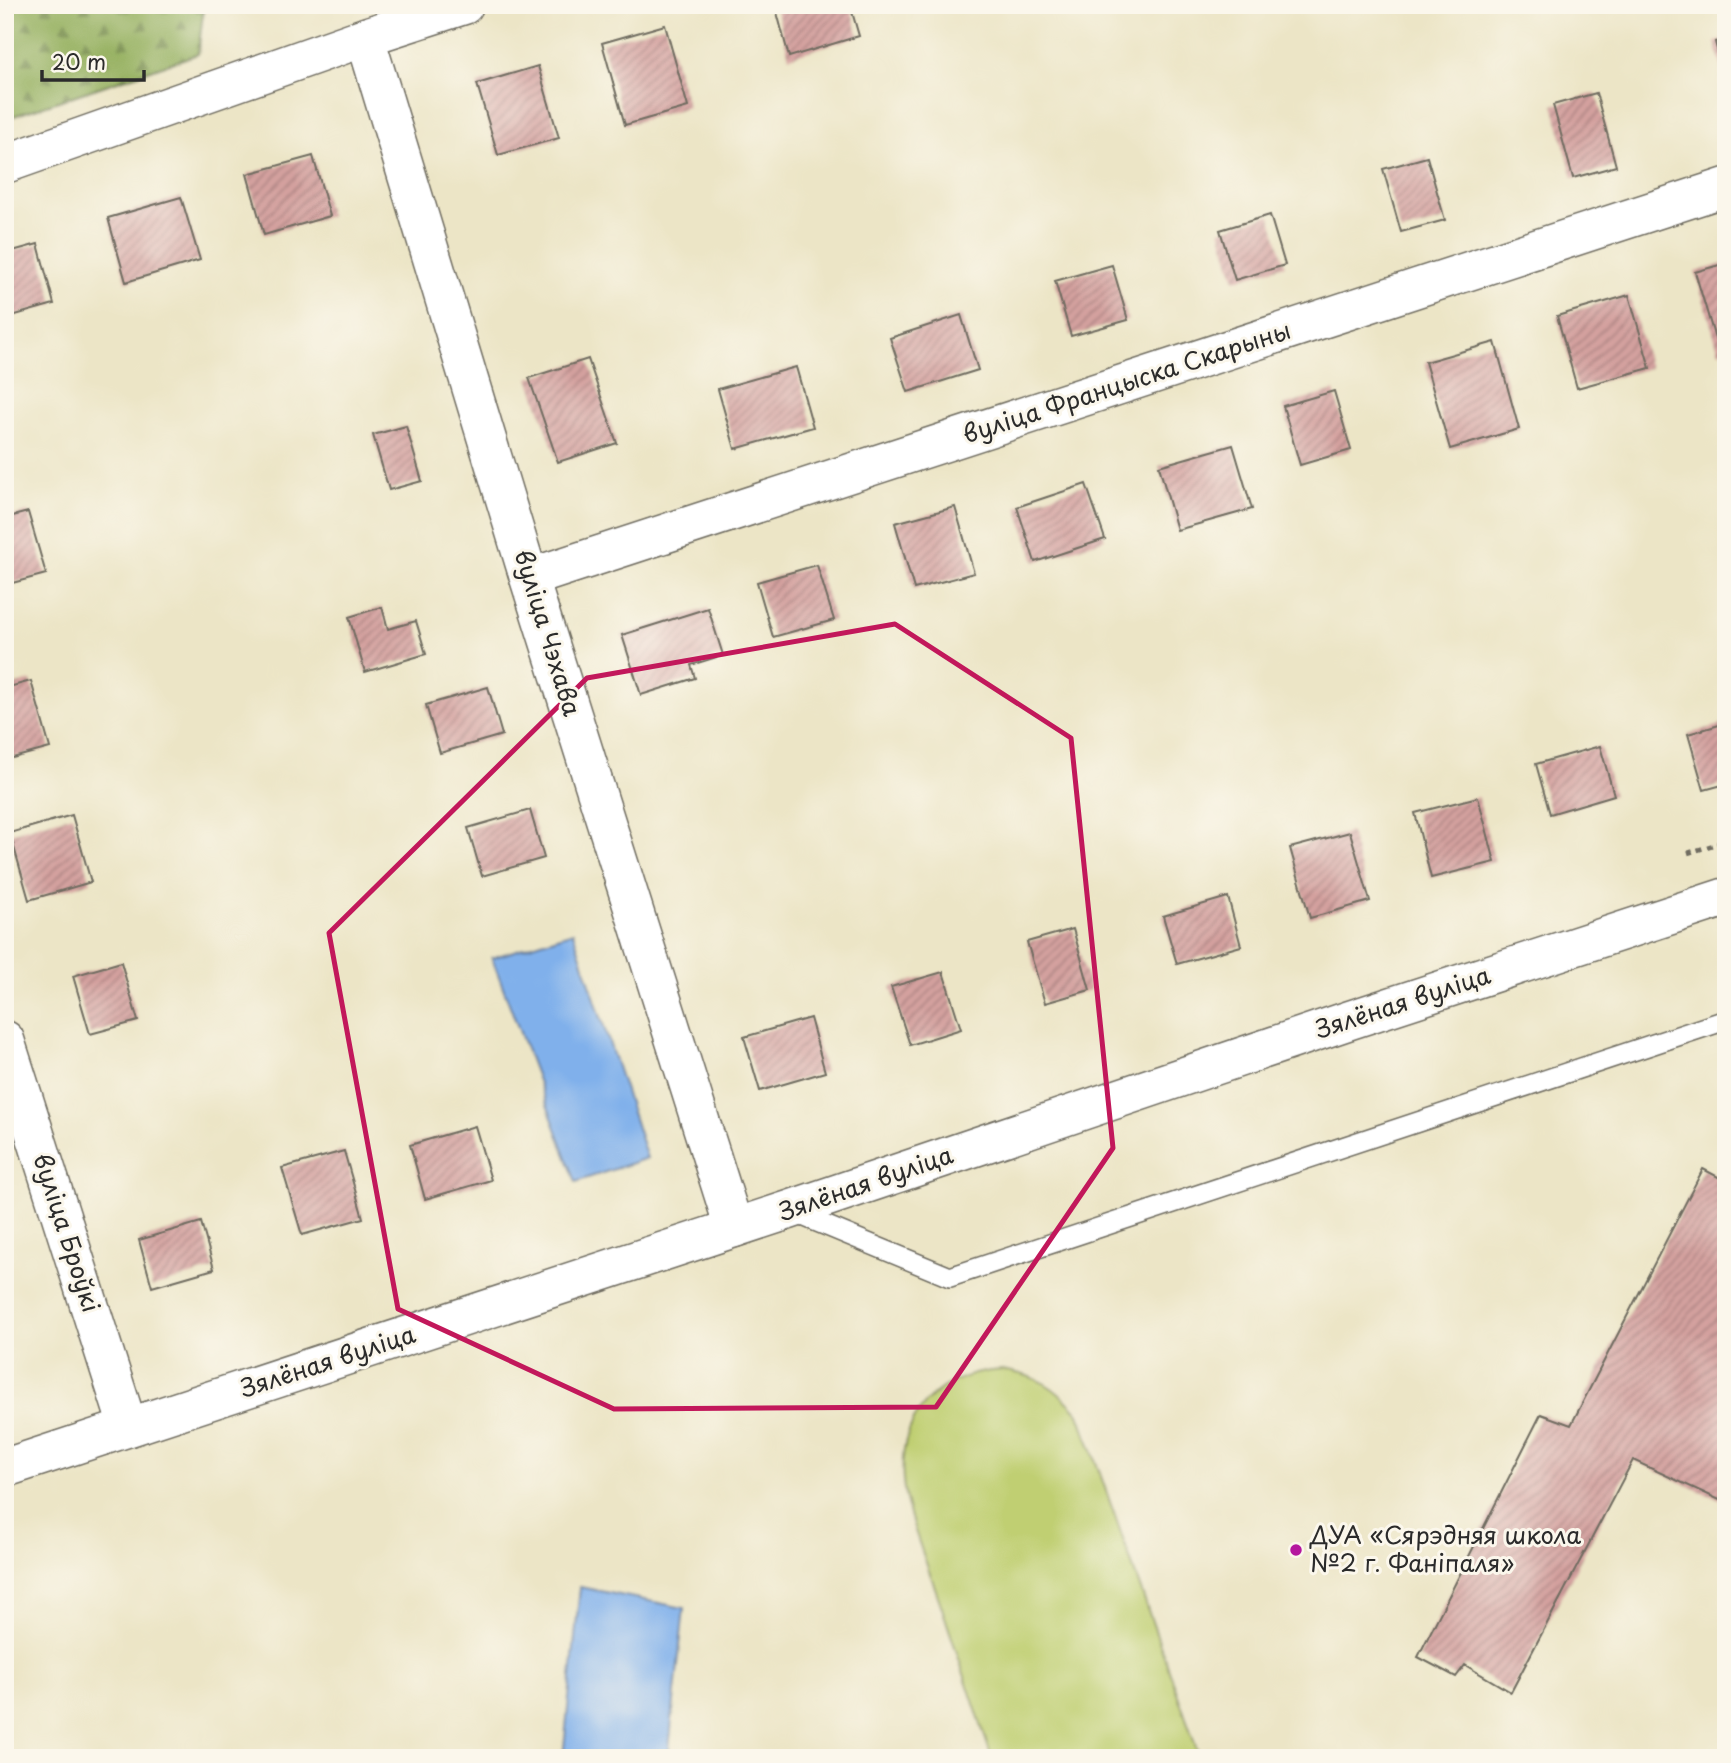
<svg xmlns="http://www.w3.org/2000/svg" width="1731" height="1763" font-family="'Playpen Sans',sans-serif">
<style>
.forest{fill:url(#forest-firs);stroke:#626e48;stroke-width:2}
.park{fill:#c0cf72;stroke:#767d4e;stroke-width:2}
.water{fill:#80b0eb;stroke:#566e8b;stroke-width:2}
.building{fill:url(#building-hatch)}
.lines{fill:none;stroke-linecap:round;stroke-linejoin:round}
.service-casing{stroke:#6f6c61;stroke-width:22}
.minor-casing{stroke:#6f6c61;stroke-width:41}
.secondary-casing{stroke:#6f6c61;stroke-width:41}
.path{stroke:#6f6c61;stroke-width:4.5;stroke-dasharray:5 5;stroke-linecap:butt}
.service{stroke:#fff;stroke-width:19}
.minor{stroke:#fff;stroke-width:38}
.secondary{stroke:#fff;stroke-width:38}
.marked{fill:none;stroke:#c2185b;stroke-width:5;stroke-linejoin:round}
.poi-dot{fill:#b5179e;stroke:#fbf7ec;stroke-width:2.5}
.labels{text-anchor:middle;stroke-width:6;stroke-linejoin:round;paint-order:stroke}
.street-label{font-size:24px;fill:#2b2b2b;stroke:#fbf7ec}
.poi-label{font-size:24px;fill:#2b2b2b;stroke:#fbf7ec;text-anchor:start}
</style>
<defs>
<pattern id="forest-firs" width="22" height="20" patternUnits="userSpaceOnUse" patternTransform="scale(1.75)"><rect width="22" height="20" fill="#98b264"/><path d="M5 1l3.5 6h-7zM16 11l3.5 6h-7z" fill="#7c9153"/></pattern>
<pattern id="building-hatch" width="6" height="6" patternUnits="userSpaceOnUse" patternTransform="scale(1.75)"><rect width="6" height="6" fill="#d4a19f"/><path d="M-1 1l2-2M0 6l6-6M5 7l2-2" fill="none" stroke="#ac8382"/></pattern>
</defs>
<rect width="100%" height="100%" fill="#fbf7ec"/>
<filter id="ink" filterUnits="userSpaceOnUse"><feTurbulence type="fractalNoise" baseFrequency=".0143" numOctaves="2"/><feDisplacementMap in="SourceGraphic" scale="14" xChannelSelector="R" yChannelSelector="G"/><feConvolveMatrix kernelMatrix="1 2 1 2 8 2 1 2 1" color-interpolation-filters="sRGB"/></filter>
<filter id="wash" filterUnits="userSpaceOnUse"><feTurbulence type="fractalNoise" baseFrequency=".00686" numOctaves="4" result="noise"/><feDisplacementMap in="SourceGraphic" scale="28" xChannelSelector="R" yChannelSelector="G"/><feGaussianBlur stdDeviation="1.57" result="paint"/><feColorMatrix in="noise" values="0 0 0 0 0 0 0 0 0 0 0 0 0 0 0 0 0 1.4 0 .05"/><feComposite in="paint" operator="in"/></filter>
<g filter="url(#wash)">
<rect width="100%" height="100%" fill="#ece5c6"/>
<path class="forest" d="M 5,5 L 204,5 L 198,54 L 5,119 Z"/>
<path class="park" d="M 1002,1370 C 1038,1376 1055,1386 1079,1414 L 1200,1758 L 992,1758 C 975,1707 958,1656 941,1605 C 930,1572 916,1538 907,1504 C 889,1430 926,1374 1002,1370 Z"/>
<path class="water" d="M 573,932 L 647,1158 L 576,1182 L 492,958 Z
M 580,1587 L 684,1608 L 668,1758 L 563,1758 Z"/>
<g id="blocks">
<path class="building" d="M 775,5 L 850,5 L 859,36 L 789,57 Z
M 665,25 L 688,107 L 625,125 L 602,43 Z
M 1726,39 L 1726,79 L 1725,79 L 1715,42 Z
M 538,66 L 559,138 L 498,155 L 477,84 Z
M 1596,93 L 1616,166 L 1573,178 L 1553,105 Z
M 313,156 L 330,216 L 264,235 L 247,174 Z
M 1427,157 L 1445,220 L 1401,232 L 1383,169 Z
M 181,197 L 200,260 L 126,282 L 108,218 Z
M 1270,215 L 1285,265 L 1235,280 L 1220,230 Z
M 38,244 L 54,304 L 5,318 L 5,253 Z
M 1726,263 L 1726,350 L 1719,352 L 1695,272 Z
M 1112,265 L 1128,320 L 1071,336 L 1055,281 Z
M 1629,295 L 1650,368 L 1577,388 L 1557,316 Z
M 961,315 L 978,370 L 908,392 L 890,338 Z
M 1495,342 L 1519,429 L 1450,449 L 1425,362 Z
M 588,359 L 617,443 L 558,462 L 529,378 Z
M 796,367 L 813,427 L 735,449 L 718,389 Z
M 1334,391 L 1351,450 L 1300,465 L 1283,406 Z
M 406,426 L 422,481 L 389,490 L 373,435 Z
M 1233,445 L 1252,509 L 1177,530 L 1159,466 Z
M 1086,484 L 1105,539 L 1035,562 L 1017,507 Z
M 955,507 L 974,573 L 914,589 L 895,523 Z
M 28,512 L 46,574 L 5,585 L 5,518 Z
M 817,565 L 834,620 L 773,637 L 757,582 Z
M 382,607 L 388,629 L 416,621 L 426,654 L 365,672 L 349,617 Z
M 708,608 L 723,655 L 691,665 L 695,678 L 641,695 L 622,635 Z
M 31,681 L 50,748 L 5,760 L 5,688 Z
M 488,687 L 502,735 L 440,753 L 426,705 Z
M 1726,723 L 1726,784 L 1704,790 L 1688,734 Z
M 1600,746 L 1614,795 L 1550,814 L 1536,764 Z
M 1478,797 L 1495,862 L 1431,878 L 1415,813 Z
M 530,810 L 544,858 L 482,876 L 468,828 Z
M 72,815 L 91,882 L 29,900 L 10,833 Z
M 1350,832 L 1370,901 L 1310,918 L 1290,848 Z
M 1228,897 L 1241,946 L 1177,964 L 1163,916 Z
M 1073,929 L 1090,990 L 1045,1003 L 1027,942 Z
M 121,962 L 138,1021 L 90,1034 L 73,976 Z
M 943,972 L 961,1029 L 910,1045 L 891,987 Z
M 810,1018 L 825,1072 L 760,1091 L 744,1037 Z
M 475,1126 L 491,1180 L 425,1199 L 410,1145 Z
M 344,1151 L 363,1218 L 302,1235 L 282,1168 Z
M 1703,1169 L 1726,1181 L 1726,1503 L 1633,1460 L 1511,1692 L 1465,1665 L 1456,1677 L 1418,1657 L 1541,1414 L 1571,1425 Z
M 201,1222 L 214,1269 L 152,1287 L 139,1240 Z"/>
</g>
</g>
<g filter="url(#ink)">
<use href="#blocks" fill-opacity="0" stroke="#6f6c61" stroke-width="2"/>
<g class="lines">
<defs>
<path id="service" d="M 793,1212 L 950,1277 L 1726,1020"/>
<path id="minor" d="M 365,37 L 529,578 L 734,1228
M 5,164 L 365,37 L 464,5
M 529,578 L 1726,187
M 5,1040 L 128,1427"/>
<path id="secondary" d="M 5,1468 L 789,1210 L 1350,1020 L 1726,897"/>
</defs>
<use href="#service" class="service-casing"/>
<use href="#minor" class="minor-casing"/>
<use href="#secondary" class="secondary-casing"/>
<path class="path" d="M 1688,853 L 1726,841"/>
<use href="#service" class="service"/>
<use href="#minor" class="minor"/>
<use href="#secondary" class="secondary"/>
</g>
</g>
<path class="marked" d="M 895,624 L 1071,738 L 1113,1148 L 936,1407 L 614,1409 L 398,1309 L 329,933 L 587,678 Z"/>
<circle class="poi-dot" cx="1296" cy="1550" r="7"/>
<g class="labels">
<g class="street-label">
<text transform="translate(1127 383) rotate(-18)" y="8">вуліца Францыска Скарыны</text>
<text transform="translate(547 633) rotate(73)" y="8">вуліца Чэхава</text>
<text transform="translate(1403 1003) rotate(-18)" y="8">Зялёная вуліца</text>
<text transform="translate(866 1184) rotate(-19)" y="8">Зялёная вуліца</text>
<text transform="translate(66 1233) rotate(72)" y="8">вуліца Броўкі</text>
<text transform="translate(328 1362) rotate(-18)" y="8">Зялёная вуліца</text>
</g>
<g class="poi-label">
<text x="1310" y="1544">ДУА «Сярэдняя школа<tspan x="1310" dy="28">№2 г. Фаніпаля»</tspan></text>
</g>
</g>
<rect width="1731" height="1763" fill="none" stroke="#fbf7ec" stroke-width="28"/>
<path d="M42 70v10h102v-10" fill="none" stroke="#2b2b2b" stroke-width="3.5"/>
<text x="52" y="70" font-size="21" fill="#2b2b2b" stroke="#fbf7ec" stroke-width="5" paint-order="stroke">20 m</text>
</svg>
